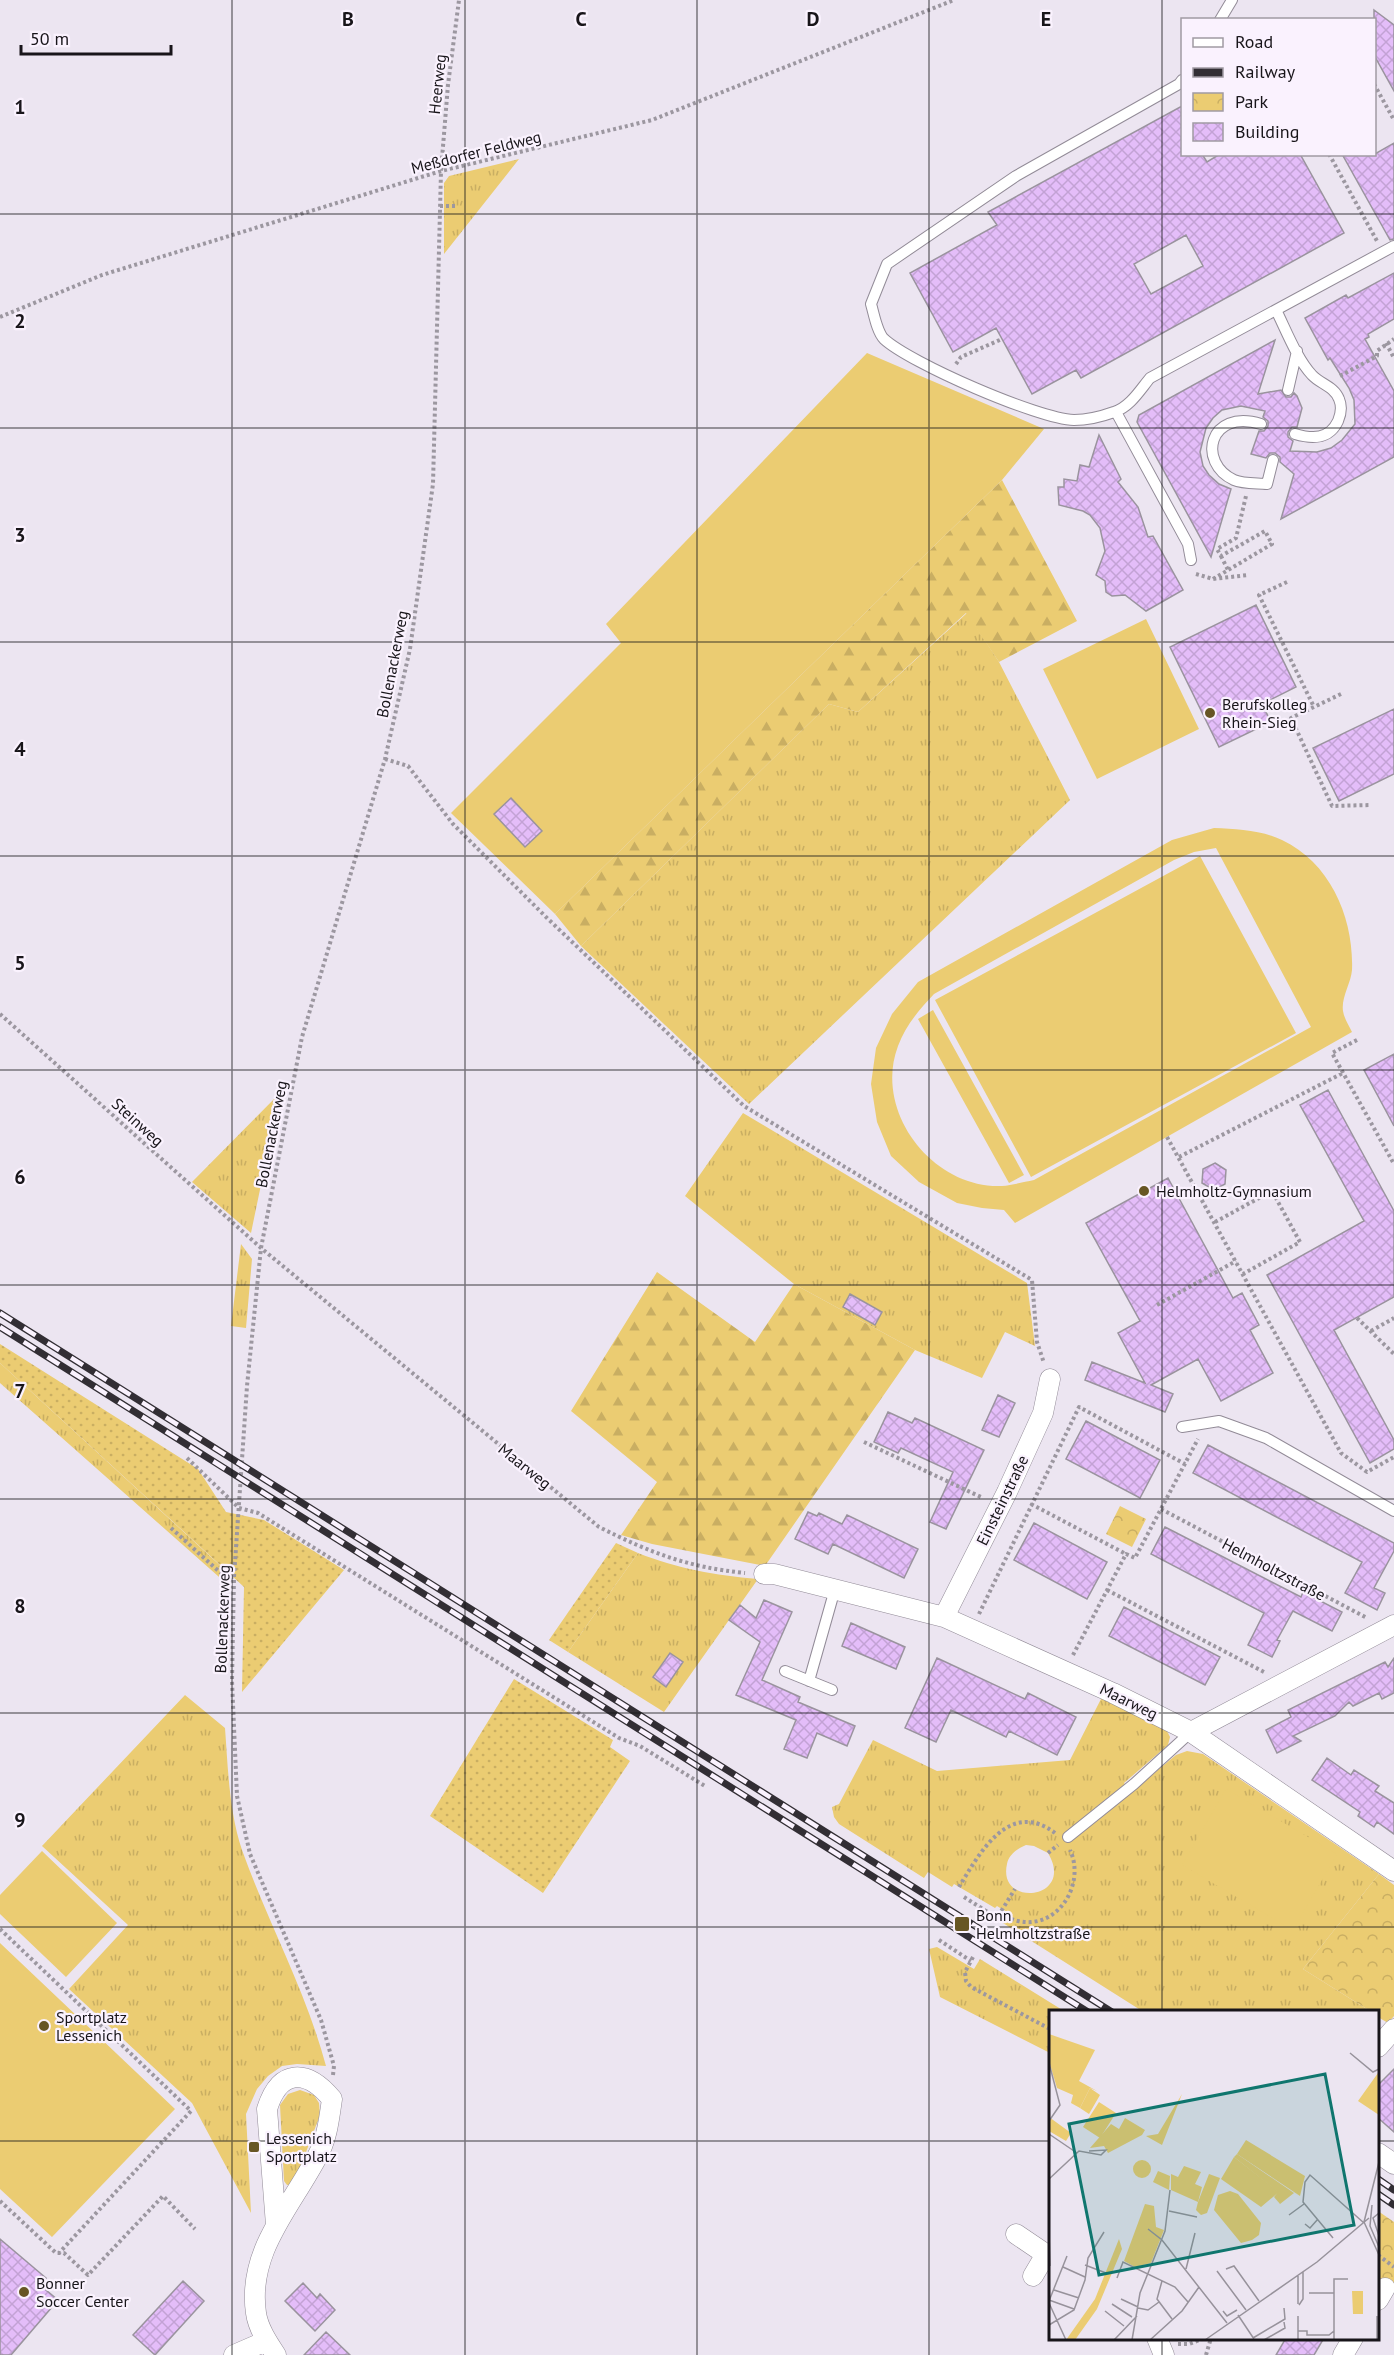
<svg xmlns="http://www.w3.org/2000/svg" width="1394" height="2355" font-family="'PT Sans',sans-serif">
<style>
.grass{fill:url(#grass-tufts);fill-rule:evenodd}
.forest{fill:url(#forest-firs)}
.park{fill:url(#park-crowns)}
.garden{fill:url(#garden-dots)}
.pitch{fill:#ebcc72;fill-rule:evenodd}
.building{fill:url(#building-cross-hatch);stroke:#9a939e;stroke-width:1.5;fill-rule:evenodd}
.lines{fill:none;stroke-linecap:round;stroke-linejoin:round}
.lane-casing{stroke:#928b97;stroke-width:12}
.street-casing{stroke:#928b97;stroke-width:21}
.path{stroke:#9c97a0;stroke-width:4;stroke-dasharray:3 3;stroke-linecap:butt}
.lane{stroke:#fff;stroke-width:10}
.street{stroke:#fff;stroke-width:20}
.rail-casing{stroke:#322e34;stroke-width:7}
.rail{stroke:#faf2fe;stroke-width:4.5;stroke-dasharray:14;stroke-linecap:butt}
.grid{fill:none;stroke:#18151a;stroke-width:1.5;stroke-opacity:0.55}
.poi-dot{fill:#675624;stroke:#faf2fe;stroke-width:2}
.labels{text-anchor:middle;stroke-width:4.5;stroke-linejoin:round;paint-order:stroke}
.street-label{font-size:16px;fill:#18151a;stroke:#faf2fe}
.poi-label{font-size:16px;fill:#18151a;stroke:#faf2fe;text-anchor:start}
.inset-road{fill:none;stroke:#97929b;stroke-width:1.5}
.view{fill:#0f766e;fill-opacity:0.15;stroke:#0f766e;stroke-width:3}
.inset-edge{fill:none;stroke:#18151a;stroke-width:3}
.grid-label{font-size:20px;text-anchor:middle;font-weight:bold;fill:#18151a;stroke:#faf2fe;stroke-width:4.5;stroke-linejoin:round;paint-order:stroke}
</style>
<defs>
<pattern id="grass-tufts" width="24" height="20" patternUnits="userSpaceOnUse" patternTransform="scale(1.5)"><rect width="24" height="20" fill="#ebcc72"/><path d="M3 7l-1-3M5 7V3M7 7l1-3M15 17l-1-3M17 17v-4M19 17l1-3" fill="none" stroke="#c9ae62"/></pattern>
<pattern id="forest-firs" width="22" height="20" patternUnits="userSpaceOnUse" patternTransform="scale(1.5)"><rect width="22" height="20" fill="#ebcc72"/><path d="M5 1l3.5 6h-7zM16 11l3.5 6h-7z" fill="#c9ae62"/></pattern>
<pattern id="park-crowns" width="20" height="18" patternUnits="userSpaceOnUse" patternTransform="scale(1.5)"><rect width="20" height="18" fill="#ebcc72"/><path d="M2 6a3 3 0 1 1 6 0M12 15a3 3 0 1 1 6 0" fill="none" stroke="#c9ae62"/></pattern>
<pattern id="garden-dots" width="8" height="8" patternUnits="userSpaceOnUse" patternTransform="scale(1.5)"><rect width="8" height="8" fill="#ebcc72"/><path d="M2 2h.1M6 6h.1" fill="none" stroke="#c9ae62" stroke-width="1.8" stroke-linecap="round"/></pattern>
<pattern id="building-cross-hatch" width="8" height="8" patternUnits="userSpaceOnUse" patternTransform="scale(1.5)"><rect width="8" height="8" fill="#e4bdf9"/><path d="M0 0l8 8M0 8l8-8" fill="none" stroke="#c3a2d5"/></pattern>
</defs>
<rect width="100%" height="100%" fill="#ece5f1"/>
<path class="grass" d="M 519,159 L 444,254 L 444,183 L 449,176 Z
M 967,613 L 999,662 L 1070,800 L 749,1104 L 581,946 L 829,704 L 858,712 Z
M 280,1093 L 251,1233 L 192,1182 Z
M 743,1113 L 1027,1283 L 1035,1346 L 1005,1332 L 982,1378 L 915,1350 L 794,1284 L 685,1196 Z
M 241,1244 L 252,1259 L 246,1328 L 231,1326 Z
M 0,1363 L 224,1569 L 227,1584 L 0,1383 Z
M 638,1553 C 679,1569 714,1575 758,1579 L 664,1712 L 568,1652 Z
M 185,1695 L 225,1728 C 228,1768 229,1811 242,1850 C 268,1923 306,1991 326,2066 L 297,2064 L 282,2066 L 268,2076 L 257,2089 L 246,2114 L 251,2213 L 192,2103 L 69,1989 L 128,1925 L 42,1846 Z
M 1102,1697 L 1166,1729 L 1170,1737 L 1168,1745 L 1124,1783 L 1131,1792 L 1176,1755 L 1187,1751 L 1203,1754 L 1379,1874 L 1303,1969 L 1370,2011 L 1142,2011 L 1003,1923 L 1008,1913 L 997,1906 L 995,1908 L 954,1884 L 952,1887 L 928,1872 L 924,1878 L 839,1824 L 834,1817 L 832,1807 L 839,1804 L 873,1740 L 937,1771 L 1070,1760 ZM 1026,1845 L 1034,1846 L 1048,1853 C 1076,1900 997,1908 1007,1864 C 1009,1854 1017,1849 1026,1845 Z
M 937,1947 L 974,1969 L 980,1959 L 1064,2011 L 1050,2012 L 1050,2053 L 940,1997 L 929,1949 Z
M 300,2090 L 314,2095 L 319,2103 L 320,2115 L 294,2184 L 287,2185 L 284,2181 L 280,2105 L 288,2094 Z"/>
<path class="forest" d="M 1002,480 L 1077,621 L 999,662 L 966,613 L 858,712 L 829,704 L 581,946 L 555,914 Z
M 657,1272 L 755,1342 L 794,1284 L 915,1350 L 765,1566 L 652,1544 L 621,1535 L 657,1482 L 571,1411 Z"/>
<path class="park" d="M 1120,1506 L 1146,1519 L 1132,1547 L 1106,1534 Z
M 1379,1874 L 1394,1885 L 1394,2016 L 1388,2023 L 1378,2017 L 1378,2012 L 1370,2011 L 1303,1969 Z
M 1378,2211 L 1394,2222 L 1394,2292 L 1378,2282 Z"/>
<path class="garden" d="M 0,1344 L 198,1469 L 226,1512 L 264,1520 L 344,1570 L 242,1692 L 244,1587 L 0,1363 Z
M 616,1543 L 638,1553 L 568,1652 L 549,1640 Z
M 514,1679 L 613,1740 L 610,1747 L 630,1761 L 543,1893 L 430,1816 Z"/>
<path class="pitch" d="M 867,353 L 1044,429 L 1002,480 L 555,914 L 451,813 L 621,643 L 606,624 Z
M 1146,619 L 1199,729 L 1097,779 L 1043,669 Z
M 1214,828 C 1237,829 1261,830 1282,840 C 1331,863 1354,919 1352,970 C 1351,983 1341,998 1343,1011 C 1344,1018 1349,1026 1352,1032 L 1015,1223 L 1004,1210 L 982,1208 L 957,1203 L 919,1182 L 891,1156 L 877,1122 L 871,1084 L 876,1048 L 892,1014 L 918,982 L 1172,840 ZM 1216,848 L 1311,1027 L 1034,1180 C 1024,1182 1012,1185 1002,1186 C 933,1189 873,1112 898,1046 C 906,1025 919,1010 934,994 L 1174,860 L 1194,852 Z
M 1200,856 L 1296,1033 L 1031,1177 L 935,1000 Z
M 933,1010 L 1024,1175 L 1009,1183 L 918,1019 Z
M 1226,1789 L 1337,1854 L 1293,1930 L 1182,1865 Z
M 42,1851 L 117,1923 L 66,1977 L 0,1914 L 0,1895 Z
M 0,1943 L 175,2109 L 52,2237 L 0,2189 Z"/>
<path class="building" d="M 1374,10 L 1394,25 L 1394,91 L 1374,55 Z
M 1182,106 L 1182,154 L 1202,154 L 1207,162 L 1220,154 L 1300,154 L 1344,233 L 1081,378 L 1076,370 L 1032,394 L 996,328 L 953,352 L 910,273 L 997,225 L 988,212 ZM 1186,235 L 1203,266 L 1151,294 L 1134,264 Z
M 1394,143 L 1394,239 L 1390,240 L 1342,154 L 1375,154 Z
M 1394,273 L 1394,319 L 1368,334 L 1369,337 L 1365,339 L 1394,391 L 1394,457 L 1281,519 L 1294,474 L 1280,462 L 1280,457 L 1275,453 L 1270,453 L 1266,458 L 1251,454 L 1259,431 L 1264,431 L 1268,426 L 1268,421 L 1263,417 L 1265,411 L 1241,406 L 1222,410 L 1213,418 L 1206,428 L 1200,452 L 1203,466 L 1209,475 L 1219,484 L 1231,489 L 1211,557 L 1137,422 L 1139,415 L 1275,340 L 1258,394 L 1281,390 L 1286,397 L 1291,397 L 1294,393 L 1297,396 L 1302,408 L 1297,427 L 1292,427 L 1288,432 L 1288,437 L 1293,441 L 1290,451 L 1317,452 L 1331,448 L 1342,440 L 1355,424 L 1354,400 L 1349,388 L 1330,358 L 1328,360 L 1305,318 L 1346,295 L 1348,298 Z
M 1099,435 L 1121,479 L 1118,482 L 1138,507 L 1148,537 L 1153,536 L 1183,590 L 1146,611 L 1125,595 L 1112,596 L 1106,592 L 1105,581 L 1096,575 L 1105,551 L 1100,528 L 1090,515 L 1083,511 L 1059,505 L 1058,487 L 1064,487 L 1064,479 L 1077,481 L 1080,465 L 1089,467 Z
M 1256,605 L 1296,687 L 1262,704 L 1271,722 L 1219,747 L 1170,647 Z
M 1394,709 L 1394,774 L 1339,801 L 1313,748 Z
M 511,798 L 542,831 L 525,847 L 494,814 Z
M 1394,1054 L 1394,1126 L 1364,1070 Z
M 1328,1090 L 1394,1211 L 1394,1297 L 1334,1330 L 1394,1440 L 1394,1449 L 1370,1463 L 1267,1275 L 1364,1221 L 1300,1105 Z
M 1215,1163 L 1226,1170 L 1225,1184 L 1214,1190 L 1202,1183 L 1203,1169 Z
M 1168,1178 L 1233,1298 L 1242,1293 L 1259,1325 L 1250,1330 L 1273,1373 L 1221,1401 L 1198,1359 L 1151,1385 L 1173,1394 L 1165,1412 L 1085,1380 L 1092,1362 L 1145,1383 L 1118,1333 L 1140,1321 L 1086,1223 Z
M 850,1294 L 882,1312 L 875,1325 L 843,1307 Z
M 998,1395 L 1015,1403 L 999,1437 L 982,1430 Z
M 888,1412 L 912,1423 L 915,1418 L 984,1450 L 946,1529 L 930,1522 L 953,1472 L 901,1448 L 898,1453 L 874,1442 Z
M 1086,1421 L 1160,1460 L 1140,1498 L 1066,1459 Z
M 1208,1445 L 1394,1543 L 1394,1551 L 1374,1588 L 1385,1593 L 1377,1610 L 1345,1593 L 1362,1562 L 1193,1473 Z
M 808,1512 L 817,1516 L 819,1513 L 842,1524 L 847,1515 L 918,1549 L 904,1578 L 833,1544 L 828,1554 L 795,1539 Z
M 1034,1523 L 1107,1562 L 1087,1599 L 1014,1560 Z
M 1165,1527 L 1301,1597 L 1303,1592 L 1342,1612 L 1332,1631 L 1293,1611 L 1277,1640 L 1280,1641 L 1272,1657 L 1248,1645 L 1264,1613 L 1151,1554 Z
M 764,1600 L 792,1612 L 762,1680 L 800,1697 L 798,1702 L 855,1726 L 847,1746 L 817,1733 L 807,1758 L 784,1749 L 796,1720 L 736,1695 L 760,1642 L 729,1620 L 740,1605 L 756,1618 Z
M 1124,1607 L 1220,1657 L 1205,1685 L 1109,1636 Z
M 851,1623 L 905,1647 L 896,1669 L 842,1646 Z
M 670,1653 L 683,1662 L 666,1687 L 653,1677 Z
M 937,1658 L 1025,1699 L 1028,1693 L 1076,1717 L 1057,1755 L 1009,1731 L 1006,1737 L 951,1710 L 936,1742 L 905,1728 Z
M 1394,1658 L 1394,1693 L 1382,1699 L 1379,1693 L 1353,1706 L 1349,1702 L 1335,1716 L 1293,1736 L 1301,1741 L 1277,1753 L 1266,1730 L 1291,1717 L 1288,1710 L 1385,1662 L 1388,1667 Z
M 1327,1758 L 1351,1775 L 1354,1770 L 1379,1786 L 1375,1791 L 1394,1803 L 1394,1834 L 1377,1822 L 1374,1827 L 1358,1816 L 1360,1812 L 1312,1780 Z
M 1394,2069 L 1394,2132 L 1377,2117 L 1377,2086 Z
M 0,2239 L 46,2278 L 40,2285 L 58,2300 L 11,2355 L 0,2355 Z
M 183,2281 L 204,2301 L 155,2355 L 133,2335 Z
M 303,2283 L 317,2298 L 320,2294 L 335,2310 L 315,2331 L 285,2301 Z
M 326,2332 L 350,2355 L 304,2355 Z
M 1286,2338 L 1324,2338 L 1314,2355 L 1276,2355 Z"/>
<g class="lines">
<defs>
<path id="lane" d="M 1220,20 L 1232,0
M 1182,80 L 1179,84 L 1016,176 L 887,264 L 871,304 C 874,314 877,332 884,339 C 910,363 1038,419 1074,420 C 1086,420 1103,416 1114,412 C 1130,407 1140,390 1150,378 L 1394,246
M 1276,310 C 1286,330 1297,359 1312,375 C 1320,384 1334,386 1339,399 C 1342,406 1341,414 1338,421 C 1329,440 1312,439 1295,434
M 1288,390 L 1297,351
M 1116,412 L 1188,544 L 1191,560
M 1261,424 C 1208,408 1197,463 1234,480 C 1243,484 1257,483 1267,484 L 1273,460
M 1182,1427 L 1219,1421 L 1266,1438 L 1394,1511
M 785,1671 L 832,1690
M 809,1681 L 835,1589
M 1068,1837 L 1134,1784 L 1191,1732"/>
<path id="street" d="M 764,1574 L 774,1574 L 944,1617 L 1113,1693 L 1191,1732 L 1394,1871
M 944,1617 L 1007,1492 L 1043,1413 L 1050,1379
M 1191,1732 L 1394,1625
M 1378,2047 L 1394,2029
M 1378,2153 L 1394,2164
M 1016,2234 L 1050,2257
M 1033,2276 L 1046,2254
M 1378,2300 L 1385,2288
M 1157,2338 L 1164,2355
M 234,2355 L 266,2341
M 276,2355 C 268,2343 258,2328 256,2313 C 247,2252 290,2208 317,2157 C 327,2139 329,2120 332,2099 C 307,2069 280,2068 267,2109 L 276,2225
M 1343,2355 L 1353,2338"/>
</defs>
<use href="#lane" class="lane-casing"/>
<use href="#street" class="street-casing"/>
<path class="path" d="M 1374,84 L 1394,120
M 1329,154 L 1377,241
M 440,206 L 456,206
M 0,317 L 102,275 L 441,171 L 652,120 L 954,0
M 1386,343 L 1394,358
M 956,364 L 961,357 L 1002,339
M 1340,376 L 1377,356 L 1377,351 L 1394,339
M 1221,556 L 1228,570
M 1196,574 L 1213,579 L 1248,575
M 1213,579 L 1272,544 L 1265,531 L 1221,556 L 1217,549 L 1236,538 L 1246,496
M 1287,582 L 1259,595 L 1314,707
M 1341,694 L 1291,718 L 1332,806 L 1371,805
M 385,759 L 408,766 L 453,824 L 547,918 L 744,1106 L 1032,1280 L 1037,1342 L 1044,1363
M 0,1014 L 261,1248 L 599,1527 C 651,1553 687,1567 745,1573
M 1357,1040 L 1332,1053 L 1394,1164
M 1167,1137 L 1341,1453 L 1367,1472 L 1394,1457
M 1179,1157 L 1343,1073
M 1215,1222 L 1272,1191 L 1300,1242 L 1243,1274
M 1157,1305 L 1236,1261
M 1357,1318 L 1394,1354
M 1371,1331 L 1394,1318
M 864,1442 L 983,1498
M 187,1458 L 239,1508 L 258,1513 L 619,1738 L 640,1746 L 705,1786
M 1031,1504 L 1126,1554
M 1161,1509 L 1367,1618
M 171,1528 L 224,1576 L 234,1577
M 1107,1590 L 1264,1672
M 979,1614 L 1079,1407 L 1185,1464
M 1073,1655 L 1126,1554 L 1135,1558 L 1198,1439
M 1048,1853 L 1058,1845
M 959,1887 C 979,1854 1009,1798 1055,1833
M 964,1897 L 997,1918
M 1000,1914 C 1006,1916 1012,1920 1018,1921 C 1058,1930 1086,1884 1070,1850
M 995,1921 L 1015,1889
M 0,1929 L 191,2111 L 59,2253
M 939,1940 L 971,1961
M 973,1957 L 965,1972 L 966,1981 L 971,1987 L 1050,2029
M 333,2075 L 334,2066 L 321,2020 L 250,1854 L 237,1796 L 232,1681 L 234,1577 L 247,1386 L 261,1248 L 302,1037 L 385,759 L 410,649 L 433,484 L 441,171 L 448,85 L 459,0
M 0,2201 L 56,2253 L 64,2253 L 88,2275 L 163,2196 L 195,2229
M 1378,2255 L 1394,2267
M 1178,2344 L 1189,2344 L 1205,2338
M 1206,2355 L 1211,2338"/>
<use href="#lane" class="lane"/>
<use href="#street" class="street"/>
<defs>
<path id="rail" d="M 0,1313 L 1112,2012
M 0,1327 L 1088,2012
M 1378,2179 L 1394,2190
M 1378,2194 L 1394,2205"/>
</defs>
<use href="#rail" class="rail-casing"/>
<use href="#rail" class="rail"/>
</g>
<path class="grid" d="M 232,0 L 232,2355M 465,0 L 465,2355M 697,0 L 697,2355M 929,0 L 929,2355M 1162,0 L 1162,2012M 0,214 L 1394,214M 0,428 L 1394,428M 0,642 L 1394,642M 0,856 L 1394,856M 0,1070 L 1394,1070M 0,1285 L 1394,1285M 0,1499 L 1394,1499M 0,1713 L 1394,1713M 0,1927 L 1394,1927M 0,2141 L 1050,2141M 1378,2141 L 1394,2141M 1162,2338 L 1162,2355"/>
<g class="poi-dot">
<circle cx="1210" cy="713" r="6"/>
<circle cx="1144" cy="1191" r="6"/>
<rect x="954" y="1916" width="16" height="16" rx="3"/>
<circle cx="44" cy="2026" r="6"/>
<rect x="248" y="2141" width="12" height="12" rx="3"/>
<circle cx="24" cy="2292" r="6"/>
</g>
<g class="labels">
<g class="street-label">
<text transform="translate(437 84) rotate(-84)" y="6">Heerweg</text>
<text transform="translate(476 152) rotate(-14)" y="6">Meßdorfer Feldweg</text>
<text transform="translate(392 664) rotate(-79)" y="6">Bollenackerweg</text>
<text transform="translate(138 1122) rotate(42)" y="6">Steinweg</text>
<text transform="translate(271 1134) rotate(-79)" y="6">Bollenackerweg</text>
<text transform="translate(525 1466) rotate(39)" y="6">Maarweg</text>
<text transform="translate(1002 1500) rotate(-64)" y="6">Einsteinstraße</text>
<text transform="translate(1274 1569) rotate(28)" y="6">Helmholtzstraße</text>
<text transform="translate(222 1619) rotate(-88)" y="6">Bollenackerweg</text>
<text transform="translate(1129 1701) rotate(26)" y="6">Maarweg</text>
</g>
<g class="poi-label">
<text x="1222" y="710">Berufskolleg<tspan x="1222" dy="18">Rhein-Sieg</tspan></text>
<text x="1156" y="1197">Helmholtz-Gymnasium</text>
<text x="976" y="1921">Bonn<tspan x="976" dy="18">Helmholtzstraße</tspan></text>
<text x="56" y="2023">Sportplatz<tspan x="56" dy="18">Lessenich</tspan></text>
<text x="266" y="2144">Lessenich<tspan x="266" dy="18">Sportplatz</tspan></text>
<text x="36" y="2289">Bonner<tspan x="36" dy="18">Soccer Center</tspan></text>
</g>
</g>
<g transform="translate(1049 2010)">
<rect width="330" height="330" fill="#ece5f1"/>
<path d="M 0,24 L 46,40 L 30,71 L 48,81 L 41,78 L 31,98 L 22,93 L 24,85 L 8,78 L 0,51 ZM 329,63 L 330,64 L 330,105 L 309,91 ZM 0,107 L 22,123 L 17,131 L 0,121 ZM 76,108 L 96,120 L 93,125 L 59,143 L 55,136 L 41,138 L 62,114 L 70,119 ZM 185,147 L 230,182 L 212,197 L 172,169 ZM 109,161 L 121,166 L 120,180 L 104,172 ZM 160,164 L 171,168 L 158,203 L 152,205 L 147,200 L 149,192 ZM 96,194 L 105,196 L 107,217 L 115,220 L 102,253 L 86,257 L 75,251 ZM 303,281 L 314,281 L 314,304 L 304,304 Z" fill="#ebcc72"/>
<path d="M 188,144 L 245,183 L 231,194 L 225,187 L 229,182 L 185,147 ZM 135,156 L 152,162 L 146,174 L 153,177 L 149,192 L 122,180 L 122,164 L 129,167 Z" fill="#ebcc72"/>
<path d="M 70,229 L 73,239 L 48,299 L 26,330 L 17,330 L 46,289 Z" fill="#ebcc72"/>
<path d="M 41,78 L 51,85 L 40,104 L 31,98 ZM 133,84 L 113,135 L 97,126 L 109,124 ZM84 159a9 9 0 1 1 18 0a9 9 0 1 1-18 0Z" fill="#ebcc72"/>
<path d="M 50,92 L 67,103 L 51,128 L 34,117 ZM 197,130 L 256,166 L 251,186 L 188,144 ZM 181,181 L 189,184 L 212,213 L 210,225 L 203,230 L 192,233 L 165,200 L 169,185 Z" fill="#ebcc72"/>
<path class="inset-road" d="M 301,43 L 324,62 L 330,59M 0,53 L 11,95 L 0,111M 0,124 L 28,143M 330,152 L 315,212 L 330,245M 0,169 L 30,141 L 52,145 L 57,140 L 40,141M 323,195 L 321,216 L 330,237M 120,201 L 148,207M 330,203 L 324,208 L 330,226M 240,205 L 255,194M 256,214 L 261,218 L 269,209M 99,219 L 113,230 L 178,313M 0,223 L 1,256M 284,228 L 254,192 L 256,172 L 261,165 L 315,213M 36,255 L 57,263M 14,257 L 36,267M 137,259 L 146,223M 177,259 L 185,256 L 210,291M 168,261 L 197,300M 249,266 L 249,294M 68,268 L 74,252 L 126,277 L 139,292M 113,271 L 108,289 L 123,309M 5,280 L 30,288M 260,283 L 285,283M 72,289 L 89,297M 0,290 L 25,299M 0,291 L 18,246M 0,293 L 17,330M 63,294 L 83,307M 250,295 L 254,289 L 254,262M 89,298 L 99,300 L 110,292M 56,301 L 75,316M 174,301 L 178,306 L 188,300M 189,305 L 205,329M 328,306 L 328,330M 0,315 L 25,300 L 36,270 L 39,248 L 55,222M 249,321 L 258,321 L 258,325 L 280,325 L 285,321M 204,328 L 236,309 L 235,298M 65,330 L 88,306M 83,330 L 91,283 L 116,221 L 121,180M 101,330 L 133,301 L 150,277M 156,330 L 268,252 L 320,208M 215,330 L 236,318 L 235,312M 249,330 L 249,306M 285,330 L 285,269 L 299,269"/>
<path class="view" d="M 276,64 L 305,215 L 50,265 L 20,114 Z"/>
<rect width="330" height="330" class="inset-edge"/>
</g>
<g class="grid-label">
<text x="348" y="26">B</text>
<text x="581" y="26">C</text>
<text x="813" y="26">D</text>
<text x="1046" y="26">E</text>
<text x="20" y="114">1</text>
<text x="20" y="328">2</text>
<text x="20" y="542">3</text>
<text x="20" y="756">4</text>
<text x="20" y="970">5</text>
<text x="20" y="1184">6</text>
<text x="20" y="1398">7</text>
<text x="20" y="1613">8</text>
<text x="20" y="1827">9</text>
</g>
<rect x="1181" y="18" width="195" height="138" fill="#faf2fe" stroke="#a09aa3" stroke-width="1.5"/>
<rect x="1193" y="38" width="30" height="9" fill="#ffffff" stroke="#a09aa3" stroke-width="1.5"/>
<text x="1235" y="48" font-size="18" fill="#18151a">Road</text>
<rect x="1193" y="68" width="30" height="9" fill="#322e34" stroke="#a09aa3" stroke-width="1.5"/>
<text x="1235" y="78" font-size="18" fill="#18151a">Railway</text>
<rect x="1193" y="93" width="30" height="18" fill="url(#park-crowns)" stroke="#a09aa3" stroke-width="1.5"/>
<text x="1235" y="108" font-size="18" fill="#18151a">Park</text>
<rect x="1193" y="123" width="30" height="18" fill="url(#building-cross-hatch)" stroke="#a09aa3" stroke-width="1.5"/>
<text x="1235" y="138" font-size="18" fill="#18151a">Building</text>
<path d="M21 45v9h150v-9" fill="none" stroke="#18151a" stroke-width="3"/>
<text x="30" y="45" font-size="18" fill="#18151a" stroke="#faf2fe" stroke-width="4.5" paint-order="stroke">50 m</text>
</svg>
